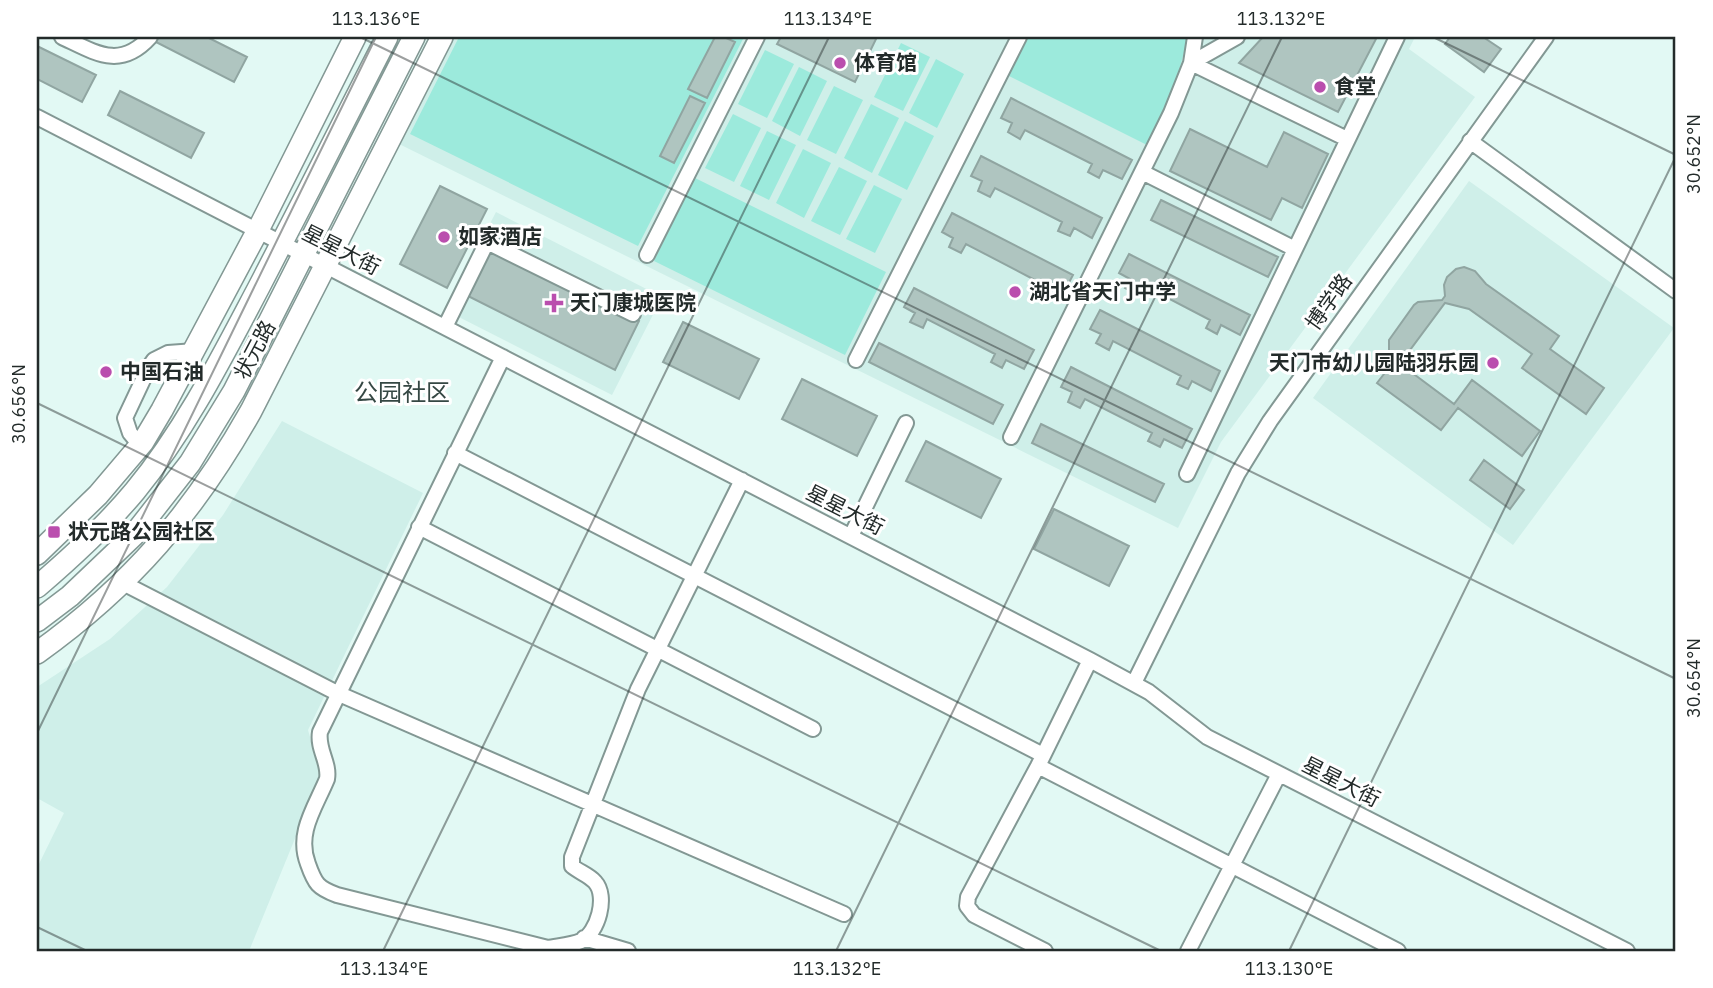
<svg xmlns="http://www.w3.org/2000/svg" width="1713" height="988" font-family="'IBM Plex Sans','Noto Sans SC',sans-serif">
<style>
.built{fill:#cfefe9}
.green{fill:#9ceadc}
.building{fill:#afc5c0;stroke:#90a5a1;stroke-width:2}
.lines{fill:none;stroke-linecap:round;stroke-linejoin:round}
.minor-casing{stroke:#839894;stroke-width:18}
.highway-casing{stroke:#839894;stroke-width:24}
.minor{stroke:#fff;stroke-width:14}
.highway{stroke:#fff;stroke-width:21}
.ticks{fill:none;stroke:#232b2a;stroke-width:2;stroke-opacity:0.45}
.poi-dot{fill:#ba4eae;stroke:#fff;stroke-width:2.5}
.labels{text-anchor:middle;stroke-width:6;stroke-linejoin:round;paint-order:stroke}
.poi-label{font-size:21px;font-weight:bold;fill:#232b2a;stroke:#fff;text-anchor:start}
.street-label{font-size:21px;fill:#232b2a;stroke:#fff}
.quarter-label{font-size:24px;fill:#354844;stroke:#fff}
.neatline{fill:none;stroke:#232b2a;stroke-width:2.5}
.ticks-label{font-size:18px;text-anchor:middle;fill:#232b2a}
</style>
<rect width="100%" height="100%" fill="#e2f9f4"/>
<path class="built" d="M 448,37 L 1415,37 L 1409,49 L 1475,97 L 1221,442 L 1178,528 L 395,142 Z
M 1469,181 L 1674,328 L 1513,545 L 1313,398 Z
M 496,212 L 662,297 L 612,395 L 445,310 Z
M 282,421 L 423,493 L 308,730 L 321,775 L 249,951 L 37,951 L 37,868 L 64,813 L 37,798 L 37,687 L 110,639 L 167,587 L 223,515 Z"/>
<path class="green" d="M 459,37 L 744,37 L 638,246 L 410,134 Z
M 1026,37 L 1188,37 L 1175,86 L 1151,147 L 1007,75 Z
M 901,43 L 930,57 L 903,111 L 874,97 Z
M 765,50 L 794,64 L 767,118 L 738,104 Z
M 936,59 L 964,74 L 937,128 L 909,113 Z
M 799,67 L 827,81 L 800,136 L 772,121 Z
M 834,86 L 863,100 L 836,154 L 807,140 Z
M 871,104 L 899,118 L 872,173 L 844,158 Z
M 733,114 L 761,128 L 734,182 L 705,168 Z
M 905,121 L 934,136 L 907,190 L 878,175 Z
M 767,131 L 796,145 L 769,200 L 740,186 Z
M 803,149 L 831,163 L 804,218 L 776,203 Z
M 839,167 L 867,181 L 840,235 L 811,221 Z
M 695,178 L 886,272 L 845,355 L 654,261 Z
M 874,185 L 902,199 L 875,253 L 846,239 Z"/>
<path class="building" d="M 156,37 L 207,37 L 247,57 L 234,82 L 154,41 Z
M 715,37 L 724,37 L 735,42 L 707,98 L 688,89 Z
M 781,37 L 877,37 L 855,82 L 777,44 Z
M 1263,37 L 1377,37 L 1338,112 L 1239,63 Z
M 1450,37 L 1483,37 L 1501,49 L 1484,72 L 1445,44 Z
M 37,46 L 96,75 L 82,102 L 37,79 Z
M 120,91 L 204,133 L 191,158 L 108,115 Z
M 690,96 L 705,103 L 674,163 L 660,156 Z
M 1011,98 L 1132,160 L 1122,179 L 1103,170 L 1099,178 L 1088,172 L 1092,164 L 1025,130 L 1020,139 L 1008,132 L 1012,123 L 1001,118 Z
M 1190,129 L 1267,167 L 1284,132 L 1328,154 L 1302,208 L 1282,198 L 1271,220 L 1170,171 Z
M 981,156 L 1102,218 L 1092,238 L 1074,228 L 1070,236 L 1058,231 L 1062,222 L 995,188 L 990,197 L 978,191 L 982,181 L 971,176 Z
M 440,186 L 487,209 L 447,288 L 400,264 Z
M 1161,200 L 1278,257 L 1268,277 L 1151,220 Z
M 952,213 L 1073,275 L 1063,294 L 1045,285 L 1040,293 L 1029,287 L 1033,279 L 966,244 L 961,253 L 949,247 L 953,238 L 942,232 Z
M 488,246 L 639,321 L 615,370 L 464,294 Z
M 1129,254 L 1250,315 L 1240,335 L 1221,325 L 1217,334 L 1206,328 L 1210,320 L 1143,285 L 1138,294 L 1125,288 L 1130,279 L 1119,273 Z
M 1464,267 L 1475,271 L 1486,284 L 1559,336 L 1550,349 L 1604,388 L 1586,414 L 1522,368 L 1532,354 L 1469,309 L 1445,303 L 1407,354 L 1399,356 L 1389,350 L 1389,340 L 1414,305 L 1418,302 L 1442,300 L 1445,296 L 1444,285 L 1447,277 L 1456,269 Z
M 914,288 L 1034,350 L 1024,369 L 1006,360 L 1002,368 L 991,362 L 995,354 L 927,319 L 923,328 L 910,322 L 915,313 L 904,307 Z
M 1100,310 L 1220,371 L 1211,391 L 1192,381 L 1188,389 L 1177,384 L 1181,376 L 1113,341 L 1109,350 L 1096,343 L 1101,334 L 1090,329 Z
M 683,322 L 759,359 L 739,399 L 663,362 Z
M 879,343 L 1003,405 L 993,424 L 869,362 Z
M 1395,360 L 1454,404 L 1472,380 L 1540,431 L 1522,456 L 1458,408 L 1441,430 L 1377,383 Z
M 1071,367 L 1192,429 L 1182,448 L 1164,439 L 1160,447 L 1148,441 L 1152,433 L 1085,399 L 1080,408 L 1068,402 L 1072,392 L 1061,387 Z
M 802,379 L 877,416 L 857,456 L 782,419 Z
M 1041,424 L 1164,484 L 1155,502 L 1032,443 Z
M 926,441 L 1001,479 L 981,518 L 906,481 Z
M 1484,460 L 1524,490 L 1510,509 L 1470,480 Z
M 1054,509 L 1129,546 L 1109,586 L 1034,549 Z"/>
<g class="lines">
<defs>
<path id="minor" d="M 62,37 C 96,53 120,70 150,37
M 1191,63 L 1347,139
M 1191,63 L 1237,37
M 37,117 L 1090,660 L 1149,692 L 1207,737 L 1627,951
M 1470,141 L 1676,291
M 1142,172 L 1295,249
M 647,255 L 757,37
M 445,327 L 487,242 L 633,314
M 503,357 L 320,732 C 317,749 330,763 327,779 C 315,808 296,833 308,864 C 315,884 318,888 337,895 L 548,948 C 558,946 572,945 581,941 C 598,933 608,896 595,882 C 589,875 579,872 572,866 L 572,857 L 638,689 L 742,480
M 856,360 L 1019,37
M 1011,437 L 1171,113 L 1191,63 L 1195,37
M 140,445 L 130,433 L 125,418 L 149,367 L 154,360 L 168,353 L 195,351
M 455,453 L 1043,755
M 1187,474 L 1397,37
M 419,527 L 813,729
M 851,536 L 906,423
M 123,583 L 337,693 L 844,914
M 1134,683 L 1238,473 L 1270,421 L 1546,37
M 1038,766 L 1398,951
M 584,938 L 628,951
M 1045,951 L 974,915 L 967,906 L 968,897 L 1038,766 L 1090,660
M 1188,951 L 1279,774"/>
<path id="highway" d="M 37,554 L 98,495 L 143,442 L 162,410 L 258,230 L 355,37
M 37,587 C 72,557 106,526 135,491 C 186,429 222,357 259,287 C 302,204 345,120 387,37
M 37,621 L 70,596 L 133,536 L 190,463 L 234,391 L 414,37
M 37,653 C 132,585 194,512 251,411 L 442,37"/>
</defs>
<use href="#minor" class="minor-casing"/>
<use href="#highway" class="highway-casing"/>
<use href="#minor" class="minor"/>
<use href="#highway" class="highway"/>
</g>
<path class="ticks" d="M 360,37 L 1676,679M 1433,37 L 1676,155M 37,403 L 1161,951M 37,733 L 376,37M 37,927 L 87,951M 383,951 L 829,37M 836,951 L 1282,37M 1289,951 L 1676,156"/>
<g class="poi-dot">
<circle cx="840" cy="63" r="7"/>
<circle cx="1320" cy="87" r="7"/>
<circle cx="444" cy="237" r="7"/>
<circle cx="1015" cy="292" r="7"/>
<path d="M550.5 292.5h7v7h7v7h-7v7h-7v-7h-7v-7h7z"/>
<circle cx="1493" cy="363" r="7"/>
<circle cx="106" cy="372" r="7"/>
<rect x="47" y="525" width="14" height="14" rx="3.5"/>
</g>
<g class="labels">
<g class="poi-label">
<text x="854" y="70">体育馆</text>
<text x="1334" y="94">食堂</text>
<text x="458" y="244">如家酒店</text>
<text x="1029" y="299">湖北省天门中学</text>
<text x="570" y="310">天门康城医院</text>
<text x="1479" y="370" text-anchor="end">天门市幼儿园陆羽乐园</text>
<text x="120" y="379">中国石油</text>
<text x="68" y="539">状元路公园社区</text>
</g>
<g class="street-label">
<text transform="translate(341 250) rotate(27)" y="7">星星大街</text>
<text transform="translate(1329 302) rotate(-55)" y="7">博学路</text>
<text transform="translate(255 350) rotate(-62)" y="7">状元路</text>
<text transform="translate(845 510) rotate(27)" y="7">星星大街</text>
<text transform="translate(1341 782) rotate(27)" y="7">星星大街</text>
</g>
<g class="quarter-label">
<text x="402" y="401">公园社区</text>
</g>
</g>
<rect width="1713" height="988" fill="none" stroke="#ffffff" stroke-width="77"/>
<rect x="38" y="38" width="1636" height="912" class="neatline"/>
<g class="ticks-label">
<text x="376" y="25">113.136°E</text>
<text x="828" y="25">113.134°E</text>
<text x="1281" y="25">113.132°E</text>
<text transform="translate(1694 154) rotate(-90)" y="6">30.652°N</text>
<text transform="translate(19 404) rotate(-90)" y="6">30.656°N</text>
<text transform="translate(1694 678) rotate(-90)" y="6">30.654°N</text>
<text x="384" y="975">113.134°E</text>
<text x="837" y="975">113.132°E</text>
<text x="1289" y="975">113.130°E</text>
</g>
</svg>
